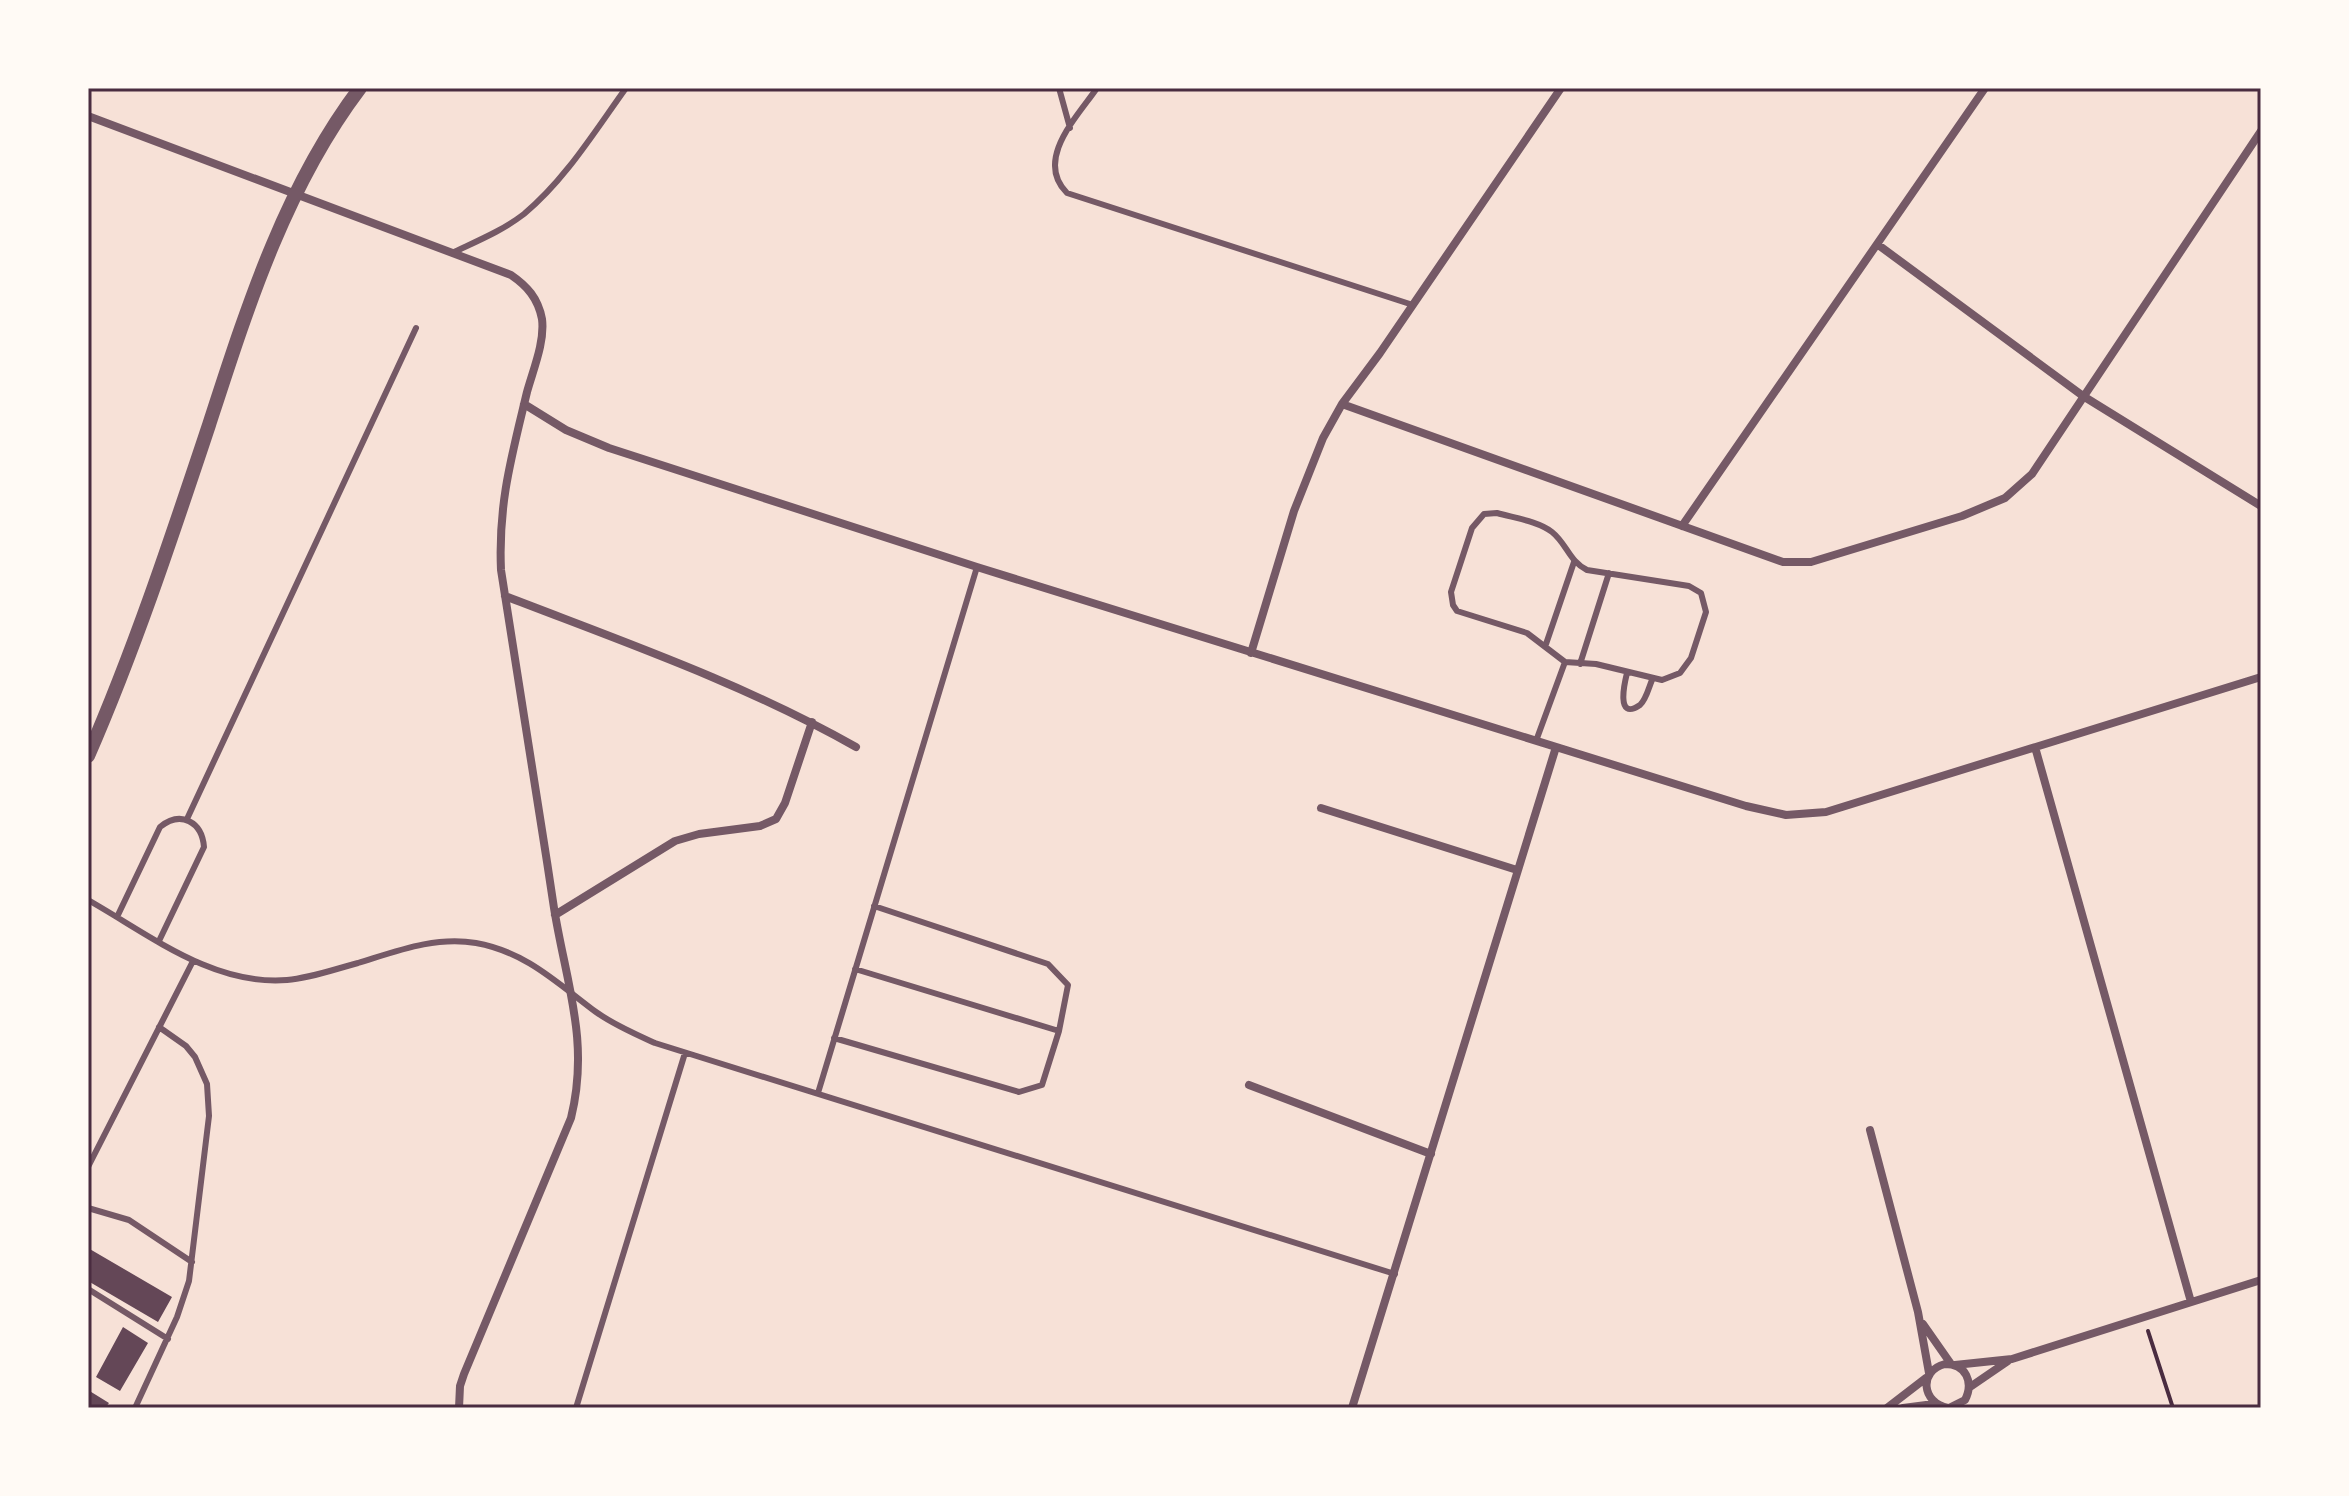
<svg xmlns="http://www.w3.org/2000/svg" width="2349" height="1496" font-family="'Noto Sans',sans-serif">
<style>
.building{fill:#644757}
.lines{fill:none;stroke-linecap:round;stroke-linejoin:round}
.path{stroke:#4a2c40;stroke-width:4}
.service{stroke:#755966;stroke-width:6}
.minor{stroke:#755966;stroke-width:8}
.tertiary{stroke:#755966;stroke-width:14}
.neatline{fill:none;stroke:#4a2c40;stroke-width:3}
</style>
<rect width="100%" height="100%" fill="#f7e1d7"/>
<path class="building" d="M 88,1248 L 172,1297 L 158,1322 L 88,1281 Z
M 123,1327 L 148,1343 L 120,1391 L 96,1377 Z
M 88,1390 L 109,1403 L 105,1408 L 88,1408 Z"/>
<g class="lines">
<path class="path" d="M 2148,1331 L 2173,1408"/>
<path class="service" d="M 1059,88 L 1070,128
M 1097,88 C 1077,117 1034,160 1067,193 L 1413,305
M 452,253 C 477,241 502,231 524,214 C 565,180 595,131 626,88
M 1497,513 C 1514,518 1538,521 1552,532 C 1567,544 1569,561 1587,570 L 1689,586 L 1701,593 L 1706,612 L 1691,658 L 1680,673 L 1662,680 L 1596,664 L 1565,662 L 1527,633 L 1457,611 L 1453,605 L 1451,592 L 1472,528 L 1484,514 Z
M 1545,647 L 1574,562
M 1580,664 L 1609,573
M 1627,673 C 1625,681 1615,722 1640,705 C 1646,700 1649,687 1652,680
M 1536,741 L 1565,662
M 187,819 L 416,328
M 88,900 C 150,935 213,986 287,980 C 311,978 335,969 358,963 C 397,951 435,936 476,943 C 526,952 557,983 596,1012 C 614,1025 635,1034 655,1043 L 1395,1274
M 117,917 L 160,827 C 181,810 202,822 204,847 L 159,941
M 855,969 L 1059,1031
M 834,1038 L 1019,1092 L 1042,1085 L 1059,1031 L 1068,985 L 1048,964 L 874,906
M 818,1093 L 977,567
M 88,1167 L 193,961
M 88,1208 L 129,1220 L 192,1262
M 88,1289 L 168,1339
M 135,1408 L 177,1317 L 189,1281 L 209,1116 L 207,1084 L 195,1057 L 186,1046 L 159,1027
M 576,1408 L 685,1053"/>
<path class="minor" d="M 88,116 L 511,275 C 527,286 538,298 542,319 C 545,342 533,370 527,392 C 512,455 498,503 501,570 C 519,682 537,795 554,908 C 566,983 590,1041 571,1118 L 464,1374 L 460,1386 L 459,1408
M 1877,244 L 2083,396 L 2261,506
M 524,404 L 566,430 L 609,448 L 977,567 L 1746,806 L 1786,815 L 1826,812 L 2261,677
M 1342,404 L 1783,562 L 1811,562 L 1962,516 L 2005,498 L 2032,474 L 2261,131
M 1682,526 L 1985,88
M 505,596 C 624,642 745,684 856,747
M 1251,653 L 1294,511 L 1323,438 L 1342,404 L 1380,353 L 1561,88
M 2035,747 L 2191,1302
M 1321,808 L 1517,870
M 555,915 L 675,841 L 699,834 L 760,826 L 776,819 L 785,803 L 812,722
M 1249,1085 L 1431,1154
M 1870,1130 L 1918,1312 L 1929,1373
M 1923,1324 L 1951,1364
M 1955,1365 L 2012,1359 L 2261,1280
M 1970,1387 L 2008,1361
M 1352,1408 L 1556,747
M 1887,1408 L 1926,1378
M 1903,1408 L 1934,1404
M 1948,1408 C 1922,1403 1918,1371 1945,1364 C 1966,1364 1974,1382 1965,1400 L 1949,1408"/>
<path class="tertiary" d="M 88,756 C 135,648 172,536 209,425 C 247,308 285,187 360,88"/>
</g>
<rect width="2349" height="1496" fill="none" stroke="#fffaf5" stroke-width="180"/>
<rect x="90" y="90" width="2169" height="1316" class="neatline"/>
</svg>
